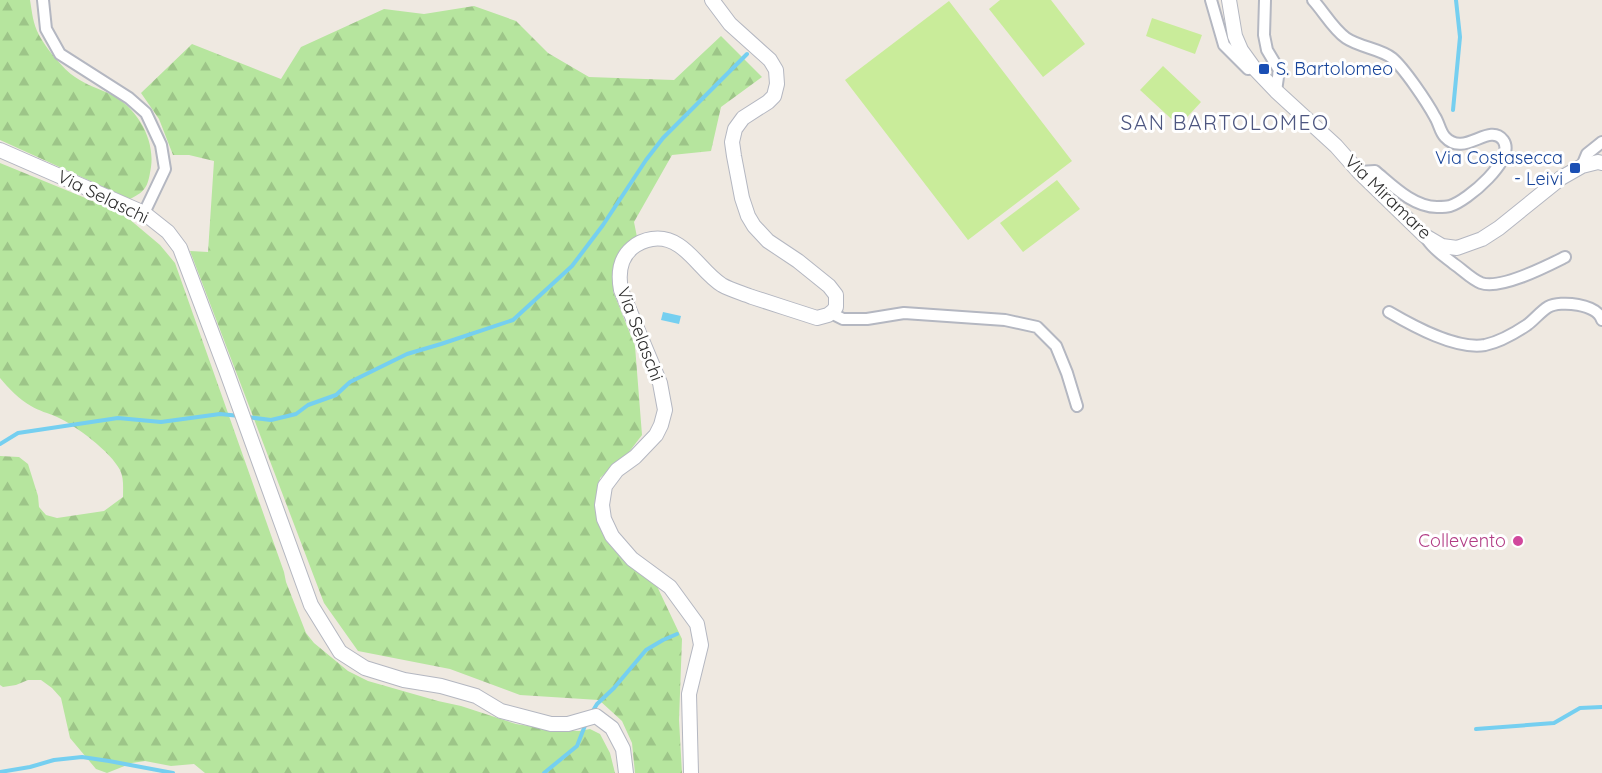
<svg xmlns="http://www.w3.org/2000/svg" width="1602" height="773" font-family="Quicksand,sans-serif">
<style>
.forest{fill:url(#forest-firs)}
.pitch{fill:#c9ec9a}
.water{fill:#75cff0}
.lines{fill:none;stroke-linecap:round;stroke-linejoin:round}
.stream{stroke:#75cff0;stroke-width:4}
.minor-casing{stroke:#b4b7c1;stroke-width:14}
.tertiary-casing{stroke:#b4b7c1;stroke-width:16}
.minor{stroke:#fff;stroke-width:10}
.tertiary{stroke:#fff;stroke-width:14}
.transit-dot{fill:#1a4fb4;stroke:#fff;stroke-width:2}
.hotel-dot{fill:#d1479c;stroke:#fff;stroke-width:2}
.labels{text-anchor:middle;stroke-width:6;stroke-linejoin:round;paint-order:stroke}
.transit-label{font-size:18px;fill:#164399;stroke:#fff;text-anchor:start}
.street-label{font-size:18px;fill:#2e2e2e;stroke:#fff}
.hotel-label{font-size:18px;fill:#b23c85;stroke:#fff;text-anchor:end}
.quarter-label{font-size:21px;letter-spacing:1.5px;fill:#4d5680;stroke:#fff}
</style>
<defs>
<pattern id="forest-firs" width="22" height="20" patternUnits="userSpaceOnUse" patternTransform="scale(1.5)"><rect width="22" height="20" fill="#b6e59e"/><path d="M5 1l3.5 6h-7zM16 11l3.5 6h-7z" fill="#9dc588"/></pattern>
</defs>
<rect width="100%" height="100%" fill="#efe9e1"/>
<path class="forest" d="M 0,0 L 30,0 C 32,12 33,24 39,35 C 46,48 63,69 75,77 C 86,85 100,89 112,95 C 137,108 155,139 151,167 C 148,185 147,191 130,199 L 0,140 Z
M 474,6 L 516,21 L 548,53 L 589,77 L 674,80 L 721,36 L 762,77 L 721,107 L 711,151 L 672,155 L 634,222 L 637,237 L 615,269 L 613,291 L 635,346 L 642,435 L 629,452 L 600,478 L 596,511 L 606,541 L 625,562 L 655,582 L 682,639 L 679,720 L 682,773 L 635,773 L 632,743 L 622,721 L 599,700 L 520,695 L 450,669 L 358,651 L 324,603 L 190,251 L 208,252 L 214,161 L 189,155 L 173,155 L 159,119 L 141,93 L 192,44 L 281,79 L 301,47 L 384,9 L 424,14 Z
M 0,163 L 122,213 L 160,245 L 175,263 L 284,572 L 286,582 L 306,633 L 314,643 L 348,671 L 368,681 L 438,701 L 461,706 L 516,724 L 554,730 L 579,731 L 590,729 L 600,734 L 610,753 L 615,773 L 205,773 L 194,764 L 171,766 L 145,761 L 132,763 L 107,773 L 96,769 L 70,738 L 61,698 L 52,688 L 41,680 L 28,680 L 16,685 L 3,687 L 0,685 L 0,456 L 19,457 L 28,464 L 38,496 L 39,507 L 46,515 L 57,518 L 104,511 L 123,497 C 123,488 124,478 120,470 C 111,452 75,425 57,417 C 48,413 39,411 31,406 C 19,399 9,389 0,378 Z"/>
<path class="pitch" d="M 1000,0 L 1051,0 L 1085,44 L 1043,77 L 989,9 Z
M 949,1 L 1072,161 L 968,240 L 845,80 Z
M 1152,18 L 1202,35 L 1195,54 L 1146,36 Z
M 1163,66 L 1201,102 L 1179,126 L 1140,90 Z
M 1057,180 L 1080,209 L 1023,252 L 1000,223 Z"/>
<path class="water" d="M 663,312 L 681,316 L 679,324 L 661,320 Z"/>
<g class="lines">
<path class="stream" d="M 1453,110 L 1460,37 L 1456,0
M 247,417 L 271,420 L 296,414 L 308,405 L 336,395 L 350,382 L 407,354 L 441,344 L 513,320 L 572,266 L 603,225 L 646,160 L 663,138 L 747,54
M 0,444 L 18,433 L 118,418 L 161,422 L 220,414 L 240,416
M 591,714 L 597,704 L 614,688 L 646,650 L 663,640 L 677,634
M 1476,729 L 1554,723 L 1580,708 L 1602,707
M 0,772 L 30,767 L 54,760 L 82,757 L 109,761 L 173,773
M 544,773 L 577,746 L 586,723"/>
<defs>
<path id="minor" d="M 43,0 L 46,29 L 60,54 L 129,98 L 146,113 L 161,145 L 165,169 L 144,213
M 1211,0 L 1224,45 L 1248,69 L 1251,68
M 1265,0 L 1264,35 L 1267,50 L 1279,70 L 1276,91
M 1313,0 C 1324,12 1333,29 1346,38 C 1359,47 1381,49 1392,58 C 1404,68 1427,102 1435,117 C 1439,123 1440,132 1445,137 C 1464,158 1489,122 1503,140 C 1517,159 1467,201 1450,206 C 1447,207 1441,207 1437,207 C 1413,207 1392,185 1375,171 L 1359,172
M 1582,166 L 1587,154 L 1602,142
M 1427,239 C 1434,250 1444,256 1454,264 C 1463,270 1471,279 1481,283 C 1501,290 1547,266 1565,257
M 1389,312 C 1413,326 1456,350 1485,345 C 1499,342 1515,333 1527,325 C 1534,320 1540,312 1548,307 C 1561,300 1597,304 1602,320
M 831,313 L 843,319 L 867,319 L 904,313 L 1005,320 L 1037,327 L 1056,346 L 1067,373 L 1077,406"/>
<path id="tertiary" d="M 1229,0 L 1235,36 L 1241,50 L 1254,68 L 1276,91 L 1336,146 L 1359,172 L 1425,236 L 1442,246 L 1457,248 L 1482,239 L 1499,228 L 1561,178 L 1582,166 L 1598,162 L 1602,163
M 0,150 L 144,213 L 168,232 L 180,248 L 226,370 L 311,605 L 340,652 L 365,668 L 404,680 L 441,686 L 476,696 L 501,711 L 551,724 L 568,724 L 596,716 L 612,728 L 623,749 L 626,773
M 691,773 L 689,694 L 701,645 L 697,624 L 670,587 L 632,559 L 612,536 L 604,519 L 602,505 L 605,486 L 617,470 L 635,457 L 656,435 L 661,425 L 665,410 L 660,383 L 621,290 C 618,274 619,259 632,248 C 638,243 645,240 652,239 C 684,234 699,271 722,285 C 731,290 742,293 752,297 C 774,304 795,311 817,318 L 828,315 L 833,311 L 836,307 L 836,295 L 829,286 L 798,261 L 768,241 L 754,226 L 748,216 L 742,198 L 734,156 L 732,142 L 735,129 L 743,118 L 768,102 L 774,96 L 777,84 L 776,70 L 770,60 L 730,24 L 712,0"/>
</defs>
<use href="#minor" class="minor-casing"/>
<use href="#tertiary" class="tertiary-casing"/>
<use href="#minor" class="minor"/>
<use href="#tertiary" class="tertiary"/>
</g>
<g class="transit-dot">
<rect x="1258" y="63" width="12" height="12" rx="3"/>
<rect x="1569" y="162" width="12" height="12" rx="3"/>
</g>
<circle class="hotel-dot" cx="1518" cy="541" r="6"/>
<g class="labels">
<g class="transit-label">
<text x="1276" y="75">S. Bartolomeo</text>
<text x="1563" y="164" text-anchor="end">Via Costasecca<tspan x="1563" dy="21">- Leivi</tspan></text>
</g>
<g class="street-label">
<text transform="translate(103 197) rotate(26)" y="6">Via Selaschi</text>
<text transform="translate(1388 197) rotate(44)" y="6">Via Miramare</text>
<text transform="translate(640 334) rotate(69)" y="6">Via Selaschi</text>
</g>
<g class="hotel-label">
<text x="1506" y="547">Collevento</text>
</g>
<g class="quarter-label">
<text x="1225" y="130">SAN BARTOLOMEO</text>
</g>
</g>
</svg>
